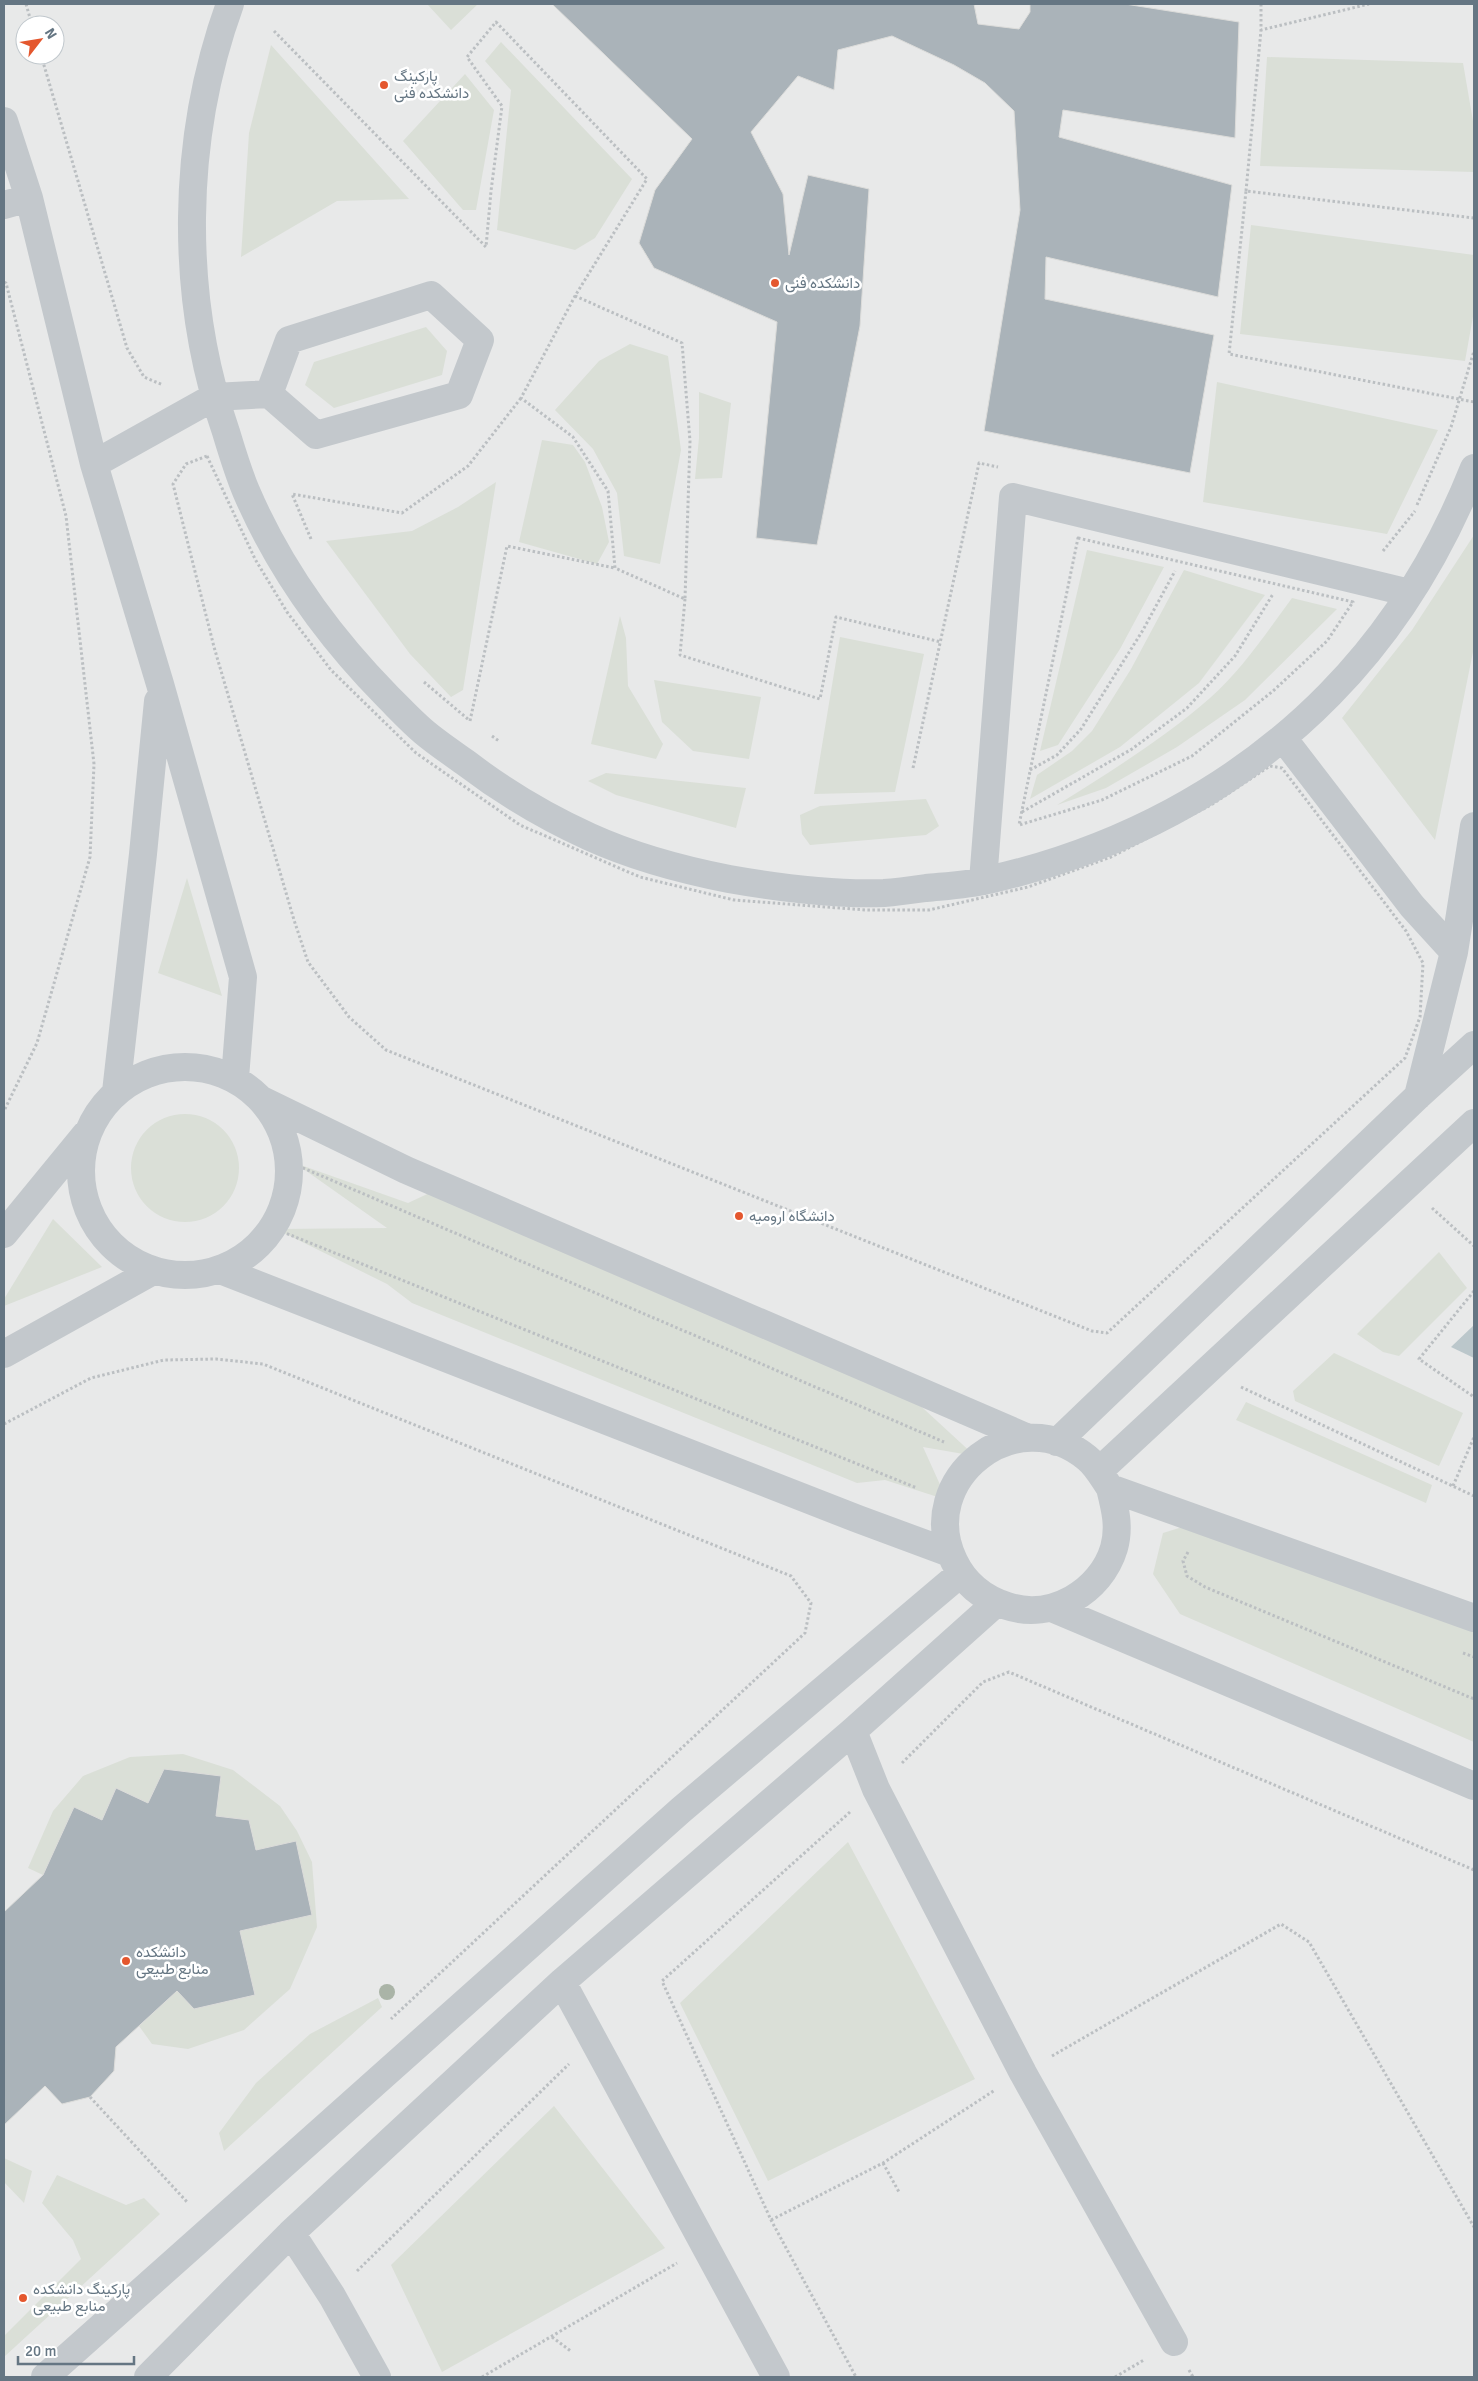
<svg xmlns="http://www.w3.org/2000/svg" width="1478" height="2381" font-family="Signika,Vazirmatn,sans-serif">
<style>
.built{fill:#e8e9e9;fill-rule:evenodd}
.green{fill:#dadfd7}
.water{fill:#bbc7cb}
.building{fill:#aab3b9;stroke:#dcdcda}
.lines{fill:none;stroke-linecap:round;stroke-linejoin:round}
.path{stroke:#bbbfc2;stroke-width:3;stroke-dasharray:2.5 2.5;stroke-linecap:butt}
.minor{stroke:#c3c8cc;stroke-width:28}
.tree{fill:#aab4a7}
.poi-dot{fill:#e4572e;stroke:#fff;stroke-width:2}
.labels{text-anchor:middle;stroke-width:5;stroke-linejoin:round;paint-order:stroke}
.poi-label{font-size:15px;fill:#657683;stroke:#fff;text-anchor:start}
</style>
<rect width="100%" height="100%" fill="#fafaf8"/>
<path class="built" d="M 4,4 L 1474,4 L 1474,2377 L 4,2377 ZM 25,25 L 55,25 L 55,55 L 25,55 Z"/>
<path class="green" d="M 427,4 L 478,4 L 451,30 Z
M 501,42 L 632,179 L 595,238 L 575,250 L 497,230 L 511,90 L 485,61 Z
M 271,45 L 409,199 L 337,201 L 241,257 L 249,133 Z
M 1267,57 L 1463,63 L 1474,127 L 1474,172 L 1260,166 Z
M 465,74 L 494,110 L 476,210 L 463,210 L 403,141 Z
M 1251,225 L 1474,255 L 1474,311 L 1465,361 L 1240,334 Z
M 426,327 L 447,351 L 442,375 L 334,408 L 305,385 L 314,362 Z
M 630,344 L 668,356 L 681,450 L 660,564 L 624,556 L 617,493 L 593,449 L 555,410 L 599,361 Z
M 1217,382 L 1438,430 L 1387,534 L 1203,502 Z
M 699,392 L 731,403 L 722,478 L 695,479 L 699,438 Z
M 542,440 L 573,445 L 585,462 L 602,507 L 609,542 L 597,564 L 519,542 Z
M 496,482 L 463,690 L 451,697 L 410,654 L 326,541 L 412,531 L 458,507 Z
M 1474,535 L 1474,647 L 1435,840 L 1342,718 L 1412,630 Z
M 1087,550 L 1164,567 L 1120,649 L 1058,745 L 1040,751 Z
M 1184,570 L 1265,595 L 1199,683 L 1120,747 L 1030,799 L 1037,775 L 1072,751 L 1092,731 L 1131,669 Z
M 1292,598 L 1337,609 L 1245,700 L 1177,747 L 1106,788 L 1057,805 C 1110,772 1163,739 1210,698 C 1242,670 1267,632 1292,598 Z
M 620,616 L 626,638 L 628,686 L 663,744 L 656,759 L 591,744 Z
M 840,637 L 924,654 L 895,792 L 814,794 Z
M 654,680 L 761,697 L 749,759 L 693,751 L 662,722 Z
M 606,773 L 746,788 L 736,828 L 616,795 L 588,781 Z
M 926,799 L 939,826 L 926,835 L 810,845 L 802,834 L 800,815 L 820,806 Z
M 187,878 L 222,996 L 158,973 Z
M131 1168a54 54 0 1 1 108 0a54 54 0 1 1-108 0Z
M 295,1163 L 408,1203 L 438,1189 L 899,1386 L 975,1456 L 923,1447 L 947,1500 L 885,1480 L 857,1483 L 412,1303 L 387,1284 L 276,1229 L 387,1228 Z
M 53,1219 L 102,1267 L 4,1306 L 4,1299 Z
M 1439,1252 L 1467,1288 L 1399,1356 L 1383,1352 L 1357,1334 Z
M 1334,1353 L 1463,1413 L 1439,1466 L 1295,1401 L 1293,1391 Z
M 1246,1402 L 1432,1485 L 1426,1503 L 1236,1420 Z
M 1192,1524 L 1474,1622 L 1474,1742 L 1180,1614 L 1153,1574 L 1163,1533 Z
M 183,1754 L 233,1770 L 280,1806 L 297,1831 L 312,1862 L 317,1927 L 290,1989 L 244,2030 L 188,2049 L 152,2044 L 139,2026 L 177,1991 L 194,2009 L 255,1995 L 240,1931 L 256,1850 L 249,1820 L 216,1816 L 221,1776 L 164,1769 L 148,1803 L 116,1788 L 102,1820 L 74,1808 L 43,1875 L 28,1868 L 53,1811 L 83,1776 L 130,1757 Z
M 848,1842 L 975,2079 L 768,2181 L 680,2003 Z
M 378,1998 L 382,2007 L 224,2151 L 219,2133 L 256,2083 L 310,2034 Z
M 554,2106 L 665,2248 L 442,2372 L 391,2265 Z
M 4,2158 L 32,2171 L 24,2203 L 4,2182 Z
M 57,2175 L 126,2205 L 144,2198 L 160,2214 L 4,2357 L 4,2336 L 81,2259 L 73,2240 L 42,2203 Z"/>
<path class="water" d="M 1474,1325 L 1474,1358 L 1451,1347 Z"/>
<path class="building" d="M 552,4 L 974,4 L 978,24 L 1019,29 L 1030,12 L 1030,4 L 1125,4 L 1239,22 L 1235,138 L 1063,110 L 1059,137 L 1232,185 L 1218,297 L 1046,257 L 1045,299 L 1214,335 L 1190,473 L 984,431 L 1020,210 L 1014,111 L 985,83 L 954,65 L 892,36 L 838,50 L 834,90 L 798,76 L 751,132 L 783,194 L 789,255 L 808,175 L 869,189 L 860,326 L 817,545 L 756,538 L 777,322 L 654,268 L 639,243 L 655,190 L 692,139 Z
M 164,1769 L 221,1776 L 216,1816 L 249,1820 L 256,1850 L 296,1841 L 312,1915 L 240,1931 L 255,1995 L 194,2009 L 177,1991 L 116,2047 L 114,2071 L 90,2097 L 62,2104 L 45,2086 L 4,2125 L 4,1912 L 43,1875 L 74,1807 L 102,1820 L 116,1788 L 148,1803 Z"/>
<g class="lines">
<path class="path" d="M 26,4 L 32,25
M 1261,4 L 1261,30 L 1369,4
M 274,31 L 486,247 L 491,191 L 502,106 L 467,57 L 496,22 L 647,179 L 575,296 L 521,398 L 573,437 L 608,491 L 615,568 L 685,599 L 690,441 L 682,343 L 575,296
M 41,55 L 127,348 L 144,377 L 163,385
M 1246,191 L 1261,30
M 1474,218 L 1246,191 L 1229,354 L 1474,402
M 4,282 L 6,283 L 66,516 L 94,764 L 90,857 L 37,1043 L 4,1111
M 207,456 L 255,559 L 287,612 L 331,670 L 416,753 L 520,825 L 640,877 L 734,900 L 866,910 L 929,910 L 1028,887 L 1111,857 L 1211,805 L 1270,766 L 1282,768 L 1406,931 L 1423,963 L 1420,1017 L 1405,1058 L 1107,1333 L 1092,1331 L 386,1050 L 349,1017 L 308,962 L 294,920 L 214,647 L 173,484 L 186,464 Z
M 1417,505 L 1451,427 L 1474,351
M 1078,538 L 1353,602 L 1327,641 L 1273,691 L 1192,756 L 1102,800 L 1019,825 Z
M 311,539 L 292,494 L 402,513 L 468,466 L 521,398
M 1383,551 L 1415,511
M 685,599 L 680,655 L 820,699 L 836,617 L 941,642
M 424,682 L 469,720
M 470,721 L 507,546 L 615,568
M 492,736 L 499,741
M 913,768 L 979,463 L 998,467
M 1030,770 L 1057,755 L 1081,729 L 1143,630 L 1175,571
M 1022,812 L 1132,749 L 1187,708 L 1235,656 L 1273,594
M 289,1162 L 944,1442
M 1432,1208 L 1474,1246
M 273,1228 L 917,1488
M 1474,1291 L 1419,1359 L 1474,1397
M 1241,1387 L 1474,1496
M 4,1424 L 91,1378 L 164,1360 L 216,1359 L 263,1364 L 791,1576 L 811,1603 L 805,1633 L 391,2019
M 1453,1486 L 1474,1437
M 1188,1552 L 1183,1561 L 1187,1576 L 1205,1587 L 1474,1699
M 1463,1653 L 1474,1657
M 902,1763 L 983,1682 L 1009,1672 L 1474,1870
M 850,1812 L 662,1981 L 771,2220 L 856,2377
M 1052,2056 L 1281,1924 L 1309,1942 L 1474,2227
M 90,2097 L 188,2203
M 883,2163 L 899,2192
M 771,2220 L 883,2163 L 995,2090
M 357,2271 L 569,2064
M 552,2337 L 572,2352
M 1189,2370 L 1193,2377
M 482,2377 L 677,2263
M 1115,2377 L 1144,2360"/>
<path class="minor" d="M 230,4 C 181,139 179,296 226,432 C 232,452 238,472 246,491 C 279,568 329,637 387,696 C 399,708 411,721 424,732 C 437,743 452,753 466,763 C 504,792 546,817 590,837 C 634,857 683,870 729,879 C 780,888 833,895 884,893 C 898,892 912,890 926,888 C 946,886 968,885 988,880 C 1117,851 1237,789 1330,694 C 1393,630 1441,551 1474,468
M 4,121 L 29,198 L 94,464 L 160,684 L 243,977 L 235,1078
M 4,205 L 29,198
M 94,464 L 214,397 L 269,394 L 316,435 L 459,395 L 480,340 L 431,295 L 289,340 L 269,394
M 1283,738 L 1412,906 L 1454,952
M 983,881 L 1013,497 L 1410,593
M81 1171a104 104 0 1 1 208 0a104 104 0 1 1-208 0Z
M 116,1092 L 143,854 L 158,701
M 1418,1096 L 1454,952 L 1474,826
M 262,1100 L 406,1170 L 1026,1437
M 4,1234 L 85,1135
M 220,1270 L 858,1519 L 950,1553
M 4,1354 L 153,1271
M 1057,1442 L 1418,1096 L 1474,1045
M 1099,1471 L 1474,1123
M 1110,1488 C 1115,1508 1120,1527 1114,1548 C 1101,1592 1051,1621 1007,1606 C 982,1598 965,1584 954,1561 C 914,1479 1017,1399 1087,1458 C 1097,1466 1103,1478 1110,1488 L 1474,1618
M 1052,1608 L 1474,1786
M 853,1731 L 876,1789 L 1023,2073 L 1174,2342
M 562,1982 L 776,2377
M 291,2233 L 332,2296 L 377,2377
M 45,2377 L 681,1810 L 960,1574
M 148,2377 L 291,2233 L 562,1982 L 853,1731 L 996,1603"/>
</g>
<circle class="tree" cx="387" cy="1992" r="8"/>
<g class="poi-dot">
<circle cx="384" cy="85" r="5"/>
<circle cx="775" cy="283" r="5"/>
<circle cx="739" cy="1216" r="5"/>
<circle cx="126" cy="1961" r="5"/>
<circle cx="23" cy="2298" r="5"/>
</g>
<g class="labels">
<g class="poi-label">
<text x="394" y="81">پارکینگ<tspan x="394" dy="17">دانشکده فنی</tspan></text>
<text x="785" y="288">دانشکده فنی</text>
<text x="749" y="1221">دانشگاه ارومیه</text>
<text x="136" y="1957">دانشکده<tspan x="136" dy="17">منابع طبیعی</tspan></text>
<text x="33" y="2294">پارکینگ دانشکده<tspan x="33" dy="17">منابع طبیعی</tspan></text>
</g>
</g>
<rect width="1478" height="2381" fill="none" stroke="#657683" stroke-width="10"/>
<g transform="translate(40 40) rotate(59)"><circle r="24" fill="#ffffff" stroke="#c1c8cd"/>
<path d="M0-4L9 19L0 12L-9 19Z" fill="#e4572e"/>
<text y="-8" font-size="14" font-weight="bold" text-anchor="middle" fill="#657683">N</text>
</g>
<path d="M18 2356v8h116v-8" fill="none" stroke="#657683" stroke-width="2.5"/>
<text x="25" y="2356" font-size="15" fill="#657683" stroke="#ffffff" stroke-width="4" paint-order="stroke">20 m</text>
</svg>
